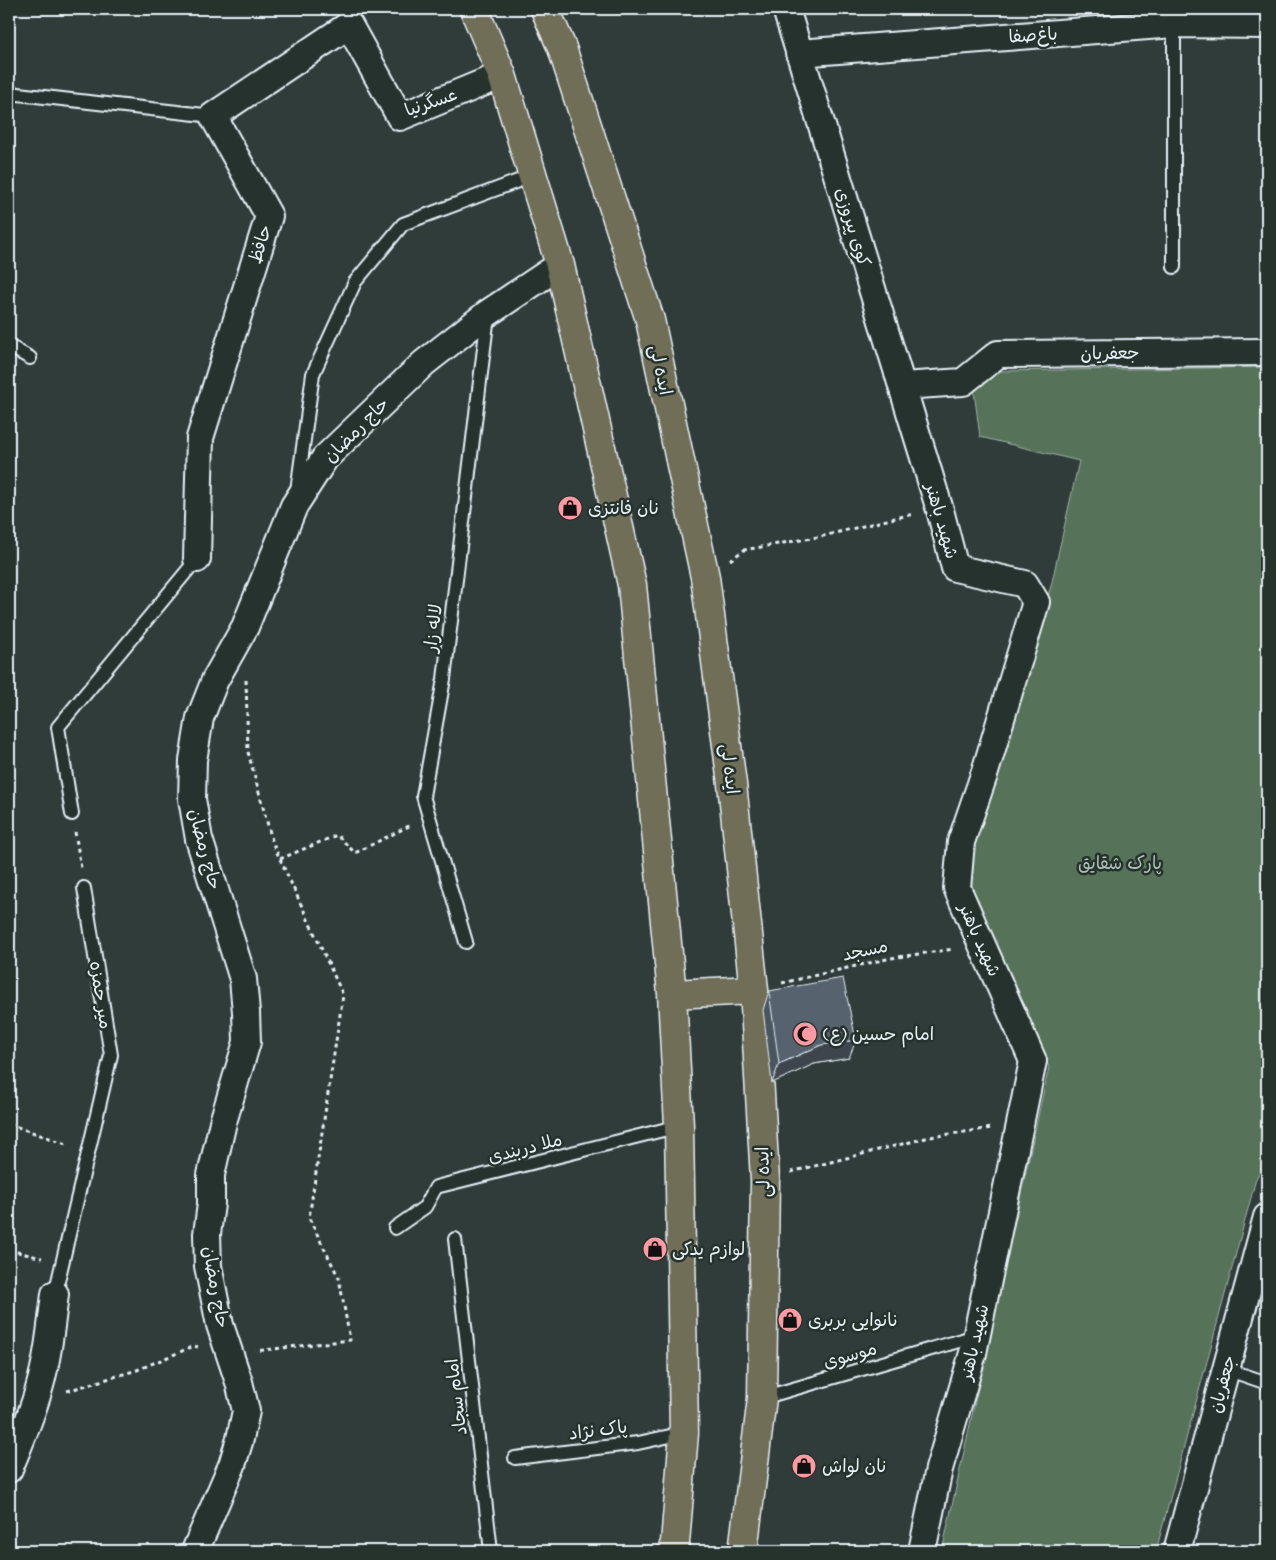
<svg xmlns="http://www.w3.org/2000/svg" width="1276" height="1560" font-family="Mynerve,'Playpen Sans Arabic',sans-serif">
<style>
.park{fill:#57735a;stroke:#a0b2a9}
.lines{fill:none;stroke-linecap:round;stroke-linejoin:round}
.service-casing{stroke:#e8f1f8;stroke-width:16}
.minor-casing{stroke:#e8f1f8;stroke-width:30}
.primary-casing{stroke:#e8f1f8;stroke-width:31}
.path{stroke:#e8f1f8;stroke-width:3;stroke-dasharray:4 4;stroke-linecap:butt}
.service{stroke:#26332d;stroke-width:12}
.minor{stroke:#26332d;stroke-width:26}
.primary{stroke:#716e59;stroke-width:28}
.wall{fill:#4a545f;stroke:#e8f1f8}
.shaded-wall{fill:#3c454d;stroke:#e8f1f8}
.building{fill:#56626e;stroke:#e8f1f8}
.labels{text-anchor:middle;stroke-width:5;stroke-linejoin:round;paint-order:stroke}
.street-label{font-size:18px;fill:#e8f1f8;stroke:#26332d}
.poi-label{font-size:18px;fill:#e8f1f8;stroke:#26332d;text-anchor:start}
.park-label{font-size:18px;fill:#aebfb9;stroke:#26332d}
</style>
<rect width="100%" height="100%" fill="#303c3a"/>
<filter id="ink" filterUnits="userSpaceOnUse"><feTurbulence type="fractalNoise" baseFrequency=".02" numOctaves="2"/><feDisplacementMap in="SourceGraphic" scale="10" xChannelSelector="R" yChannelSelector="G"/><feConvolveMatrix kernelMatrix="1 2 1 2 8 2 1 2 1" color-interpolation-filters="sRGB"/></filter>
<g filter="url(#ink)">
<path class="park" d="M 1267,367 L 1267,1158 L 1256,1179 L 1156,1551 L 942,1551 L 1049,1067 L 969,891 L 971,846 L 1051,586 L 1079,461 L 980,437 L 974,391 L 998,371 Z"/>
<g class="lines">
<defs>
<path id="service" d="M 9,93 L 213,116
M 1174,267 L 1174,9
M 9,346 L 30,358
M 297,491 L 313,374 L 355,282 L 403,224 L 534,175
M 72,814 L 58,727 L 197,559
M 466,942 L 423,796 L 444,679 L 488,315
M 395,1228 L 425,1207 L 436,1187 L 679,1126
M 455,1239 L 491,1551
M 55,1294 L 111,1055 L 84,888
M 1226,1369 L 1267,1383
M 762,1398 L 976,1336
M 515,1458 L 638,1443 L 684,1433"/>
<path id="minor" d="M 786,9 L 902,386 L 963,382 L 998,354 L 1267,352
M 799,53 L 1174,24 L 1267,25
M 902,386 L 940,510 L 955,568 L 1025,584 L 1036,602 L 985,772 L 961,842 L 957,888 L 1033,1061 L 973,1353 L 939,1469 L 922,1551
M 197,559 L 200,438 L 269,216 L 213,116 L 349,25 L 400,117 L 502,75
M 9,1469 C 20,1443 31,1417 39,1389 C 48,1358 51,1326 55,1294
M 195,1551 L 232,1465 L 240,1439 L 246,1411 L 239,1382 L 220,1325 L 208,1266 L 207,1234 L 211,1204 L 211,1175 L 223,1122 L 247,1042 L 246,1012 L 243,979 L 199,839 L 192,799 L 193,760 L 200,718 L 215,680 L 245,627 L 294,506 L 325,458 L 424,363 L 488,313 L 560,265
M 1177,1551 L 1267,1217"/>
<path id="primary" d="M 474,9 L 502,75 L 560,265 L 632,585 L 672,994 L 679,1126 L 684,1433 L 675,1543 L 672,1551
M 545,9 L 562,48 L 650,320 L 705,577 L 732,784 L 754,990 L 765,1180 L 762,1398 L 743,1551
M 672,994 L 754,990"/>
</defs>
<use href="#service" class="service-casing"/>
<use href="#minor" class="minor-casing"/>
<use href="#primary" class="primary-casing"/>
<path class="path" d="M 730,560 L 744,550 L 823,536 L 895,518 L 914,514
M 246,680 L 248,752 L 273,844 L 343,995 L 309,1218 L 339,1278 L 350,1340 L 256,1351
M 75,832 L 81,868
M 280,859 L 337,835 L 355,853 L 411,825
M 782,983 L 891,958 L 954,949
M 9,1124 L 69,1145
M 791,1172 L 930,1137 L 992,1128
M 9,1250 L 42,1258
M 67,1391 L 137,1370 L 194,1346 L 198,1347"/>
<use href="#service" class="service"/>
<use href="#minor" class="minor"/>
<use href="#primary" class="primary"/>
</g>
<path class="wall" d="M 769,991 L 849,1058 L 814,1064 L 772,1083 L 763,1010 Z"/>
<path class="shaded-wall" d="M 856,1040 L 849,1058 L 814,1064 L 772,1083 L 779,1064 L 821,1045 Z"/>
<path class="building" d="M 843,978 L 856,1040 L 821,1045 L 779,1064 L 769,991 Z"/>
</g>
<defs>
<symbol id="shop-disc" viewBox="-11 -11 22 22"><circle r="9.5" fill="#ff9aa2" stroke="#26332d"/><path d="M-5-2.5h2.3a2.7 3.5 0 0 1 5.4 0H5L5.5 6h-11ZM-1.5-2.5h3a1.5 2.3 0 0 0-3 0Z" fill="#111"/></symbol>
<symbol id="mosque-disc" viewBox="-11 -11 22 22"><circle r="9.5" fill="#ff9aa2" stroke="#26332d"/><path d="M3.5-4.9A6 6 0 1 0 3.5 4.9A5 5 0 1 1 3.5-4.9Z" fill="#111"/></symbol>
</defs>
<g fill-rule="evenodd">
<use href="#shop-disc" x="556" y="494" width="28" height="28"/>
<use href="#mosque-disc" x="791" y="1020" width="28" height="28"/>
<use href="#shop-disc" x="641" y="1235" width="28" height="28"/>
<use href="#shop-disc" x="776" y="1306" width="28" height="28"/>
<use href="#shop-disc" x="790" y="1452" width="28" height="28"/>
</g>
<g class="labels">
<g class="street-label">
<text transform="translate(1033 35) rotate(-4)" y="6">باغ‌صفا</text>
<text transform="translate(431 102) rotate(-19)" y="6">عسگرنیا</text>
<text transform="translate(853 227) rotate(73)" y="6">کوی پیروزی</text>
<text transform="translate(260 244) rotate(-73)" y="6">حافظ</text>
<text transform="translate(1110 353) rotate(-1)" y="6">جعفریان</text>
<text transform="translate(661 370) rotate(78)" y="6">ایده لى</text>
<text transform="translate(356 430) rotate(-45)" y="6">حاج رمضان</text>
<text transform="translate(942 521) rotate(74)" y="6">شهید باهنر</text>
<text transform="translate(433 628) rotate(-83)" y="6">لاله زار</text>
<text transform="translate(730 769) rotate(83)" y="6">ایده لى</text>
<text transform="translate(205 849) rotate(75)" y="6">حاج رمضان</text>
<text transform="translate(980 940) rotate(66)" y="6">شهید باهنر</text>
<text transform="translate(865 950) rotate(-12)" y="6">مسجد</text>
<text transform="translate(101 995) rotate(81)" y="6">میر حمزه</text>
<text transform="translate(525 1148) rotate(-14)" y="6">ملا دربندی</text>
<text transform="translate(763 1172) rotate(-92)" y="6">ایده لى</text>
<text transform="translate(216 1287) rotate(80)" y="6">حاج رمضان</text>
<text transform="translate(974 1342) rotate(-77)" y="6">شهید باهنر</text>
<text transform="translate(850 1355) rotate(-16)" y="6">موسوی</text>
<text transform="translate(1222 1384) rotate(-75)" y="6">جعفریان</text>
<text transform="translate(456 1397) rotate(-97)" y="6">امام سجاد</text>
<text transform="translate(598 1430) rotate(-7)" y="6">پاک نژاد</text>
</g>
<g class="poi-label">
<text x="588" y="514">نان فانتزی</text>
<text x="822" y="1040">امام حسین (ع)</text>
<text x="672" y="1255">لوازم یدکی</text>
<text x="808" y="1326">نانوایی بربری</text>
<text x="822" y="1472">نان لواش</text>
</g>
<g class="park-label">
<text x="1120" y="869">پارک شقایق</text>
</g>
</g>
<rect width="1276" height="1560" fill="none" stroke="#26332d" stroke-width="30"/>
<rect x="15" y="15" width="1246" height="1530" fill="none" stroke="#e8f1f8" stroke-width="2" filter="url(#ink)"/>
</svg>
